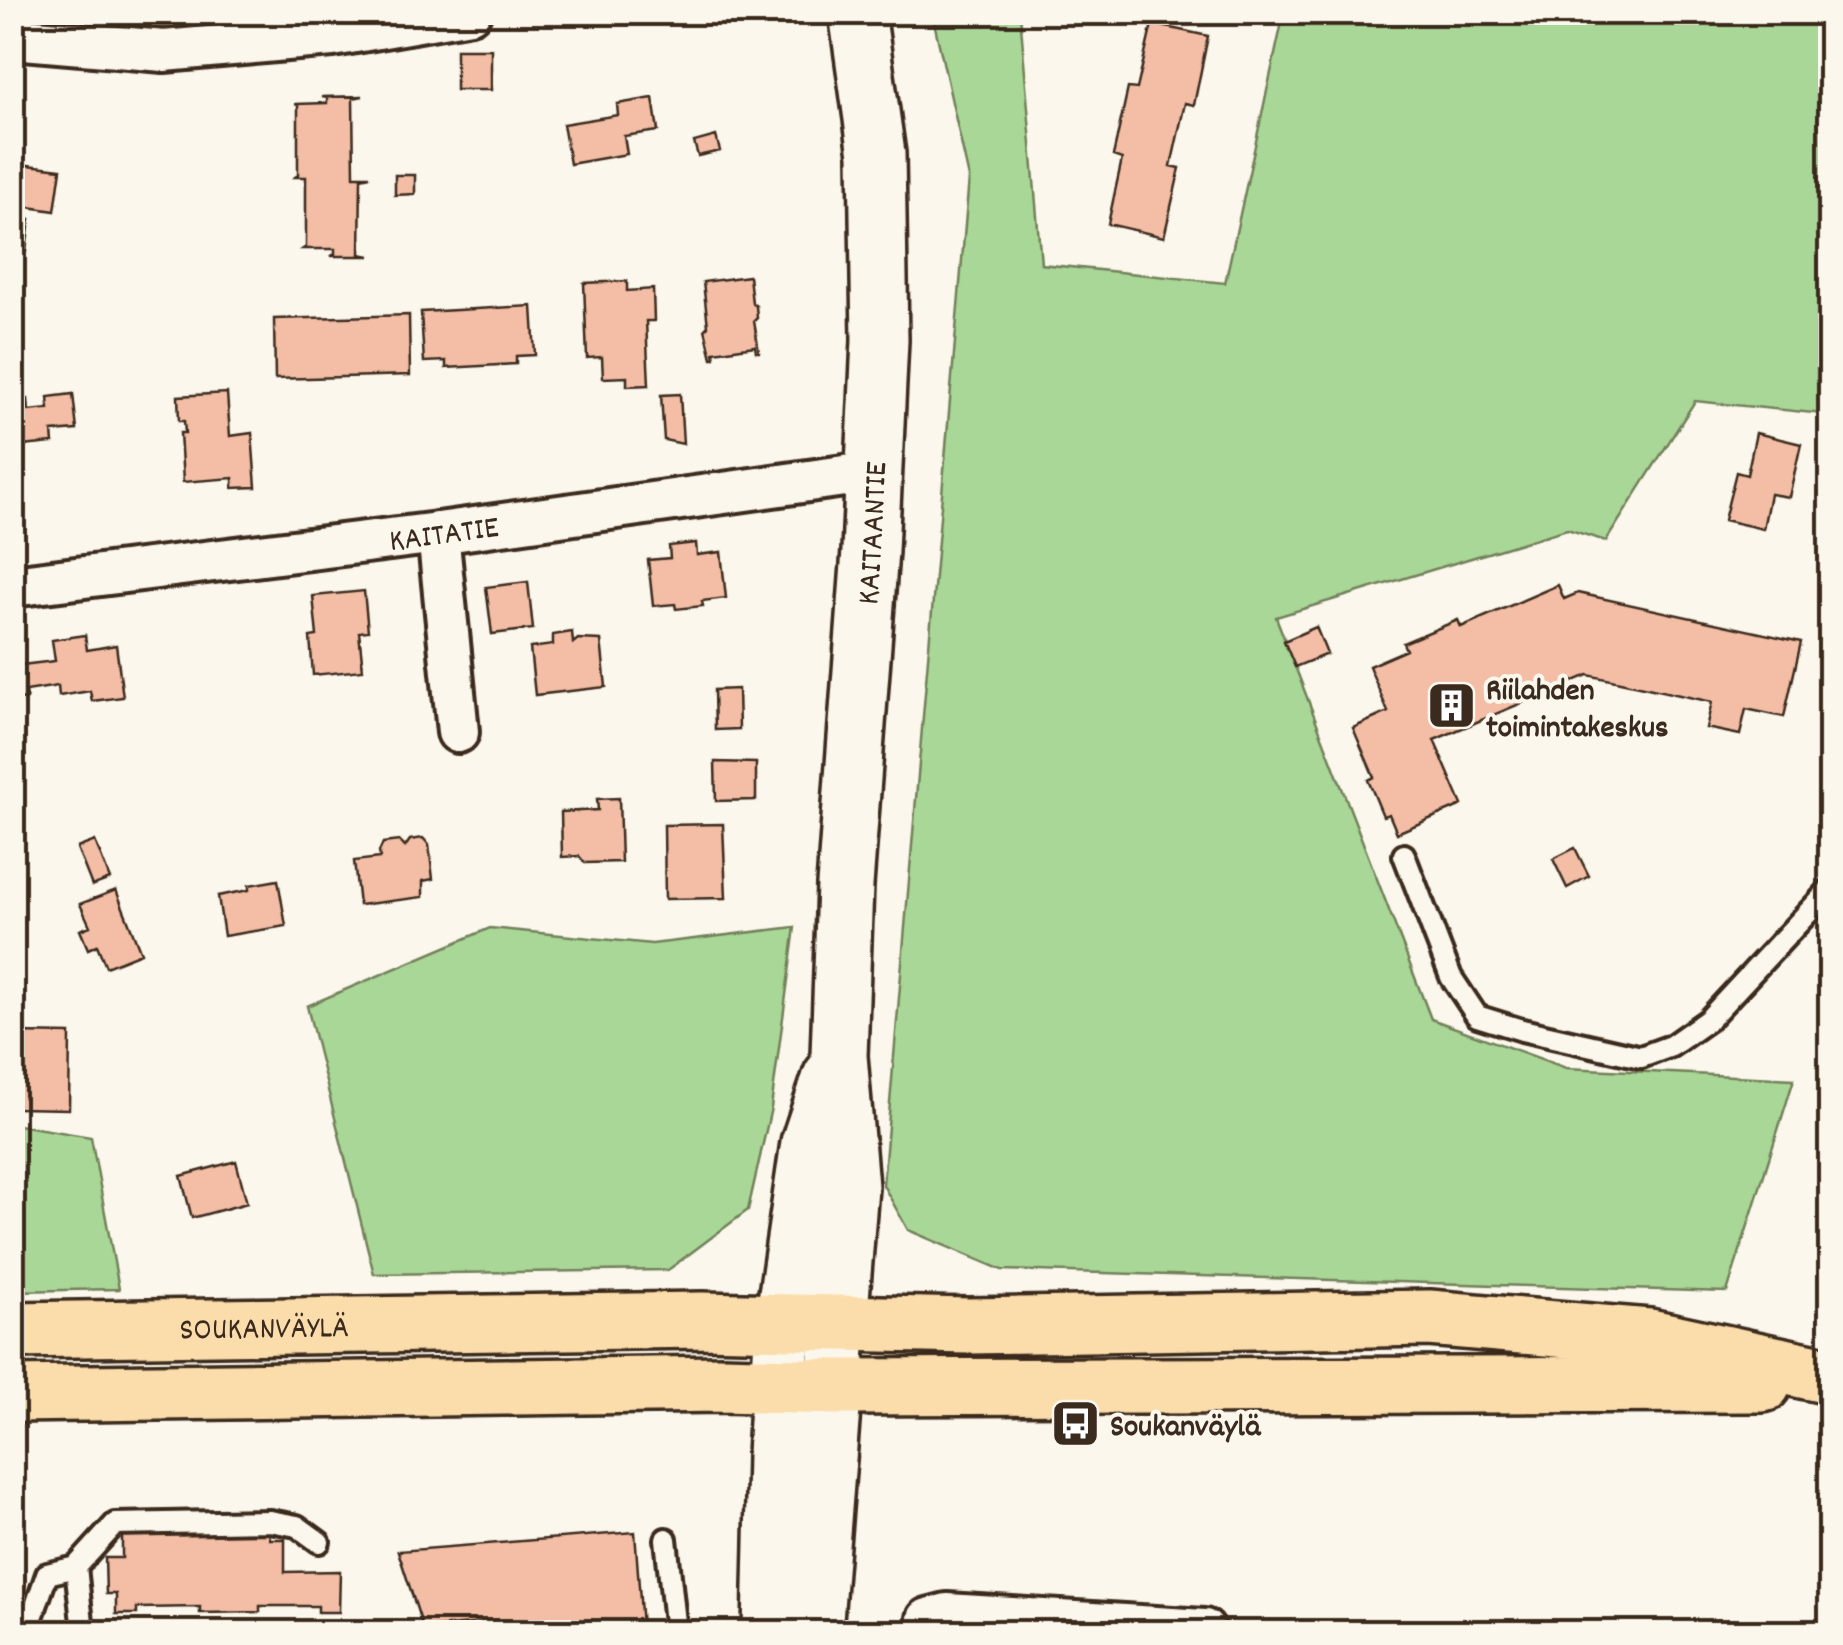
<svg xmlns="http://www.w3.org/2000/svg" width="1843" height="1645" font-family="Dekko,sans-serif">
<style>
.green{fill:#a9d797;stroke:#72805a;stroke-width:2.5}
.building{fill:#f4bea6;stroke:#3b2a1e;stroke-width:2.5}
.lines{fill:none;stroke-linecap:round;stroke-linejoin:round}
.service-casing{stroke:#3b2a1e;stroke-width:28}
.minor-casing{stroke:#3b2a1e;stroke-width:48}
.secondary-casing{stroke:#3b2a1e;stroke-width:62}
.primary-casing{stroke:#3b2a1e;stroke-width:62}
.service{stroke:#fbf7ec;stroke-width:20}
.minor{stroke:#fbf7ec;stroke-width:40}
.secondary{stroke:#fbf7ec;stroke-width:55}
.primary{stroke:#fbddab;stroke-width:55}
.labels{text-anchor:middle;stroke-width:8;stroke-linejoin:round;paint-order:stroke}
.street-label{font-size:32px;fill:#3b2a1e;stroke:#fbf7ec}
.poi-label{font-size:32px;font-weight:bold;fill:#3b2a1e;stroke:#fbf7ec;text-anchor:start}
</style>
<rect width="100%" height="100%" fill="#fbf7ec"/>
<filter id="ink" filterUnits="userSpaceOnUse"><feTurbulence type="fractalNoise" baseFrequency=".01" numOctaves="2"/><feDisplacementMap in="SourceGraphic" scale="20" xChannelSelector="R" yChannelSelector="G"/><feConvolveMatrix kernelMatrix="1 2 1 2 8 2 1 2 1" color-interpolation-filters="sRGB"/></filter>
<g filter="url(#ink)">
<path class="green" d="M 932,13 L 1020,13 L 1041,264 L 1225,283 L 1284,13 L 1830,13 L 1830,397 L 1823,414 L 1695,401 L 1606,541 L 1567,529 L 1276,617 L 1431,1019 L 1566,1068 L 1794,1079 L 1727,1292 L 1002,1270 L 908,1230 L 883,1185 L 969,178 Z
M 795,927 L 771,1108 L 748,1210 L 668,1270 L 374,1274 L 307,1006 L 490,928 L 652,944 Z
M 12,1124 L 91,1137 L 119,1289 L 13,1291 Z"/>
<path class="building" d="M 1152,24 L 1208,36 L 1194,105 L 1185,103 L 1171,166 L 1180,168 L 1164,237 L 1108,224 L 1122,159 L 1113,156 L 1128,88 L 1137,89 Z
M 456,49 L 491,49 L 491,90 L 456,90 Z
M 363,96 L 353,98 L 354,176 L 370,176 L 361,178 L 360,254 L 370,256 L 331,256 L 335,254 L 335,249 L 303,249 L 306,247 L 306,177 L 295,177 L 298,175 L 298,105 L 295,104 L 327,103 L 327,98 L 322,97 Z
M 653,98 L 658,131 L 624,136 L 627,154 L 570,164 L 563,124 L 618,115 L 617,104 Z
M 716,136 L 720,151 L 698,156 L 694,142 Z
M 12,163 L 61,169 L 55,211 L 28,207 L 27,219 L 30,219 L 26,251 L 12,249 Z
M 395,175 L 415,175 L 415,194 L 395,195 Z
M 749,276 L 752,303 L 756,306 L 757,318 L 754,321 L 759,352 L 756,352 L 755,346 L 714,352 L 715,358 L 712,358 L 705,329 L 708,326 L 703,282 Z
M 627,281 L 627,291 L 653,289 L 654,321 L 646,321 L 649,385 L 627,386 L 627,377 L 603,378 L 602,357 L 587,358 L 584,283 Z
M 532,306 L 535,355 L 516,356 L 516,364 L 446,368 L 446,361 L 424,362 L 421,312 Z
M 409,315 L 410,375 L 275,379 L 274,319 Z
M 227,393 L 230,436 L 252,433 L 256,487 L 233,488 L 233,478 L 183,482 L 180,433 L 185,433 L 184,421 L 179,421 L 178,396 Z
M 73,394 L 77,430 L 52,432 L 53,443 L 12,447 L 12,400 L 28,399 L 29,411 L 49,409 L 48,397 Z
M 680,394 L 683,444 L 664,440 L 661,395 Z
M 1756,433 L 1801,444 L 1789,497 L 1770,494 L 1763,529 L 1724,520 L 1736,472 L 1747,475 Z
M 696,543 L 697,555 L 721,552 L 726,598 L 702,601 L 703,606 L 676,609 L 675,604 L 653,606 L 648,560 L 670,558 L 669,546 Z
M 528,582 L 533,629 L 492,634 L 486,587 Z
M 1558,585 L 1564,599 L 1578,593 L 1801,642 L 1784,717 L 1746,709 L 1740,735 L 1706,728 L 1712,702 L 1588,675 L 1434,740 L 1462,805 L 1397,833 L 1389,814 L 1383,816 L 1368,780 L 1374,777 L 1353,728 L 1388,712 L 1369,666 L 1406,650 L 1403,643 L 1458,620 L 1461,627 Z
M 364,591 L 368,631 L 359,632 L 363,670 L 313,675 L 310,637 L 317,636 L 313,596 Z
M 1316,627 L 1327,654 L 1295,667 L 1284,641 Z
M 572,632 L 573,643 L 578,639 L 601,640 L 606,687 L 535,695 L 530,648 L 553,645 L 553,635 Z
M 85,635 L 87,650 L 116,645 L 123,697 L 92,701 L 90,691 L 59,696 L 58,686 L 26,691 L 27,699 L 12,701 L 12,646 L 19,645 L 21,665 L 55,661 L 52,640 Z
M 738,689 L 739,729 L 715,730 L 714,690 Z
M 715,762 L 756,763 L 756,800 L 716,801 Z
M 619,798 L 621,862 L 585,863 L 579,856 L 562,857 L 561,812 L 598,810 L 597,799 Z
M 723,824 L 726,898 L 665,899 L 664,825 Z
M 423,838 L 429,845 L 433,879 L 423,881 L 423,897 L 359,905 L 354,861 L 380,858 L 379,852 L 383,843 L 399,841 L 405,847 L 410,840 Z
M 95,841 L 110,879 L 92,886 L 77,848 Z
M 1575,848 L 1589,876 L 1567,888 L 1553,859 Z
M 278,880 L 286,926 L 224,936 L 218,896 L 249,890 L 249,885 Z
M 116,890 L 141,953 L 106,967 L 97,945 L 88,949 L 80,930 L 90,926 L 80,904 Z
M 18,1033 L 70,1034 L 69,1109 L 17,1108 Z
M 1830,1052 L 1830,1092 L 1821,1090 Z
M 236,1161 L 247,1203 L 192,1218 L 181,1176 Z
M 269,1531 L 270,1539 L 285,1539 L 285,1572 L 340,1571 L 339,1612 L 318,1612 L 318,1606 L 260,1606 L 260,1612 L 200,1613 L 200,1607 L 137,1608 L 137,1614 L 116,1614 L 116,1594 L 106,1594 L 105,1558 L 122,1558 L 122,1533 Z
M 635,1532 L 642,1627 L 574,1632 L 520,1632 L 519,1620 L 423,1628 L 398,1551 Z
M 1671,1626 L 1716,1632 L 1670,1632 Z"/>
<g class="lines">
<defs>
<path id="service" d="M 1404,855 L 1451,977 L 1477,1016 L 1522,1030 L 1641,1057 L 1671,1046 L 1708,1020 L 1830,889
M 666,1539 L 676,1632
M 76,1567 L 115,1524 L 270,1521 L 297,1526 L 319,1542
M 27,1632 L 47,1574 L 76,1567 L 83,1632"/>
<g id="minor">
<path d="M 12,38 L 164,51 L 332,36 L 470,12"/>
<path d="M 438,533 L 458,732"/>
<path id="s1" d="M 12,586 L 438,533 L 873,472"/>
<path d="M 926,1632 L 928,1619 L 947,1614 L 1204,1630"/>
</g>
<g id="secondary">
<path d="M 771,1632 L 775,1455 L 783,1322 L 809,1143 L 831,1077"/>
<path id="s2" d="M 814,1632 L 850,1187 L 839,1056 L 845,885 L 870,551 L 880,340 L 877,154 L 857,12"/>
</g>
<g id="primary">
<path id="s3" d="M 12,1330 L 702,1320 L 969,1326 L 1429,1318 L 1649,1337 L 1830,1376"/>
<path d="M 12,1394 L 722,1384 L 835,1387 L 1763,1384"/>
</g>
</defs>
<use href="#service" class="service-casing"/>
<use href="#minor" class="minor-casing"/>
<use href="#secondary" class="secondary-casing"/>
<use href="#primary" class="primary-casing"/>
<use href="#service" class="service"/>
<use href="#minor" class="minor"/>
<use href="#secondary" class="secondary"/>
<use href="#primary" class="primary"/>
</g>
</g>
<defs>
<symbol id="building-square" viewBox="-11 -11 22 22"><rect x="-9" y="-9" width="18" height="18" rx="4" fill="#3b2a1e" stroke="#fbf7ec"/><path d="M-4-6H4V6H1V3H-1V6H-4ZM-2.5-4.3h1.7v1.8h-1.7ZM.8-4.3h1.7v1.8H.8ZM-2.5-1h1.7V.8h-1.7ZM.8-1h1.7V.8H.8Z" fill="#fff"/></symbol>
<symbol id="bus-square" viewBox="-11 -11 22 22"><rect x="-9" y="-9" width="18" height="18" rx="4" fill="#3b2a1e" stroke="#fbf7ec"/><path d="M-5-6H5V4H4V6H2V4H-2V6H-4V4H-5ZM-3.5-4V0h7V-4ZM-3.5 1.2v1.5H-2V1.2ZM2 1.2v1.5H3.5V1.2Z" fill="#fff"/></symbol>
</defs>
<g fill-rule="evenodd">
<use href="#building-square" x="1424" y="678" width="55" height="55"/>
<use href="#bus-square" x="1048" y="1396" width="55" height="55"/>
</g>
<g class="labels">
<g class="street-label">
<text dy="11" stroke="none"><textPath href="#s1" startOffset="435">KAITATIE</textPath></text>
<text dy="11" stroke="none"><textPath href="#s2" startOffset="1102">KAITAANTIE</textPath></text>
<text dy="11" stroke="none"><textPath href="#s3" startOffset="252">SOUKANVÄYLÄ</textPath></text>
</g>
<g class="poi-label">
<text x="1486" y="699">Riilahden<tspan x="1486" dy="37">toimintakeskus</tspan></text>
<text x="1110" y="1435">Soukanväylä</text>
</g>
</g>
<rect width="1843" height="1645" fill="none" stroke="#fbf7ec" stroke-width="50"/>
<rect x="25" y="25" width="1793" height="1595" fill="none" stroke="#3b2a1e" stroke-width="4" filter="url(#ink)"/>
</svg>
